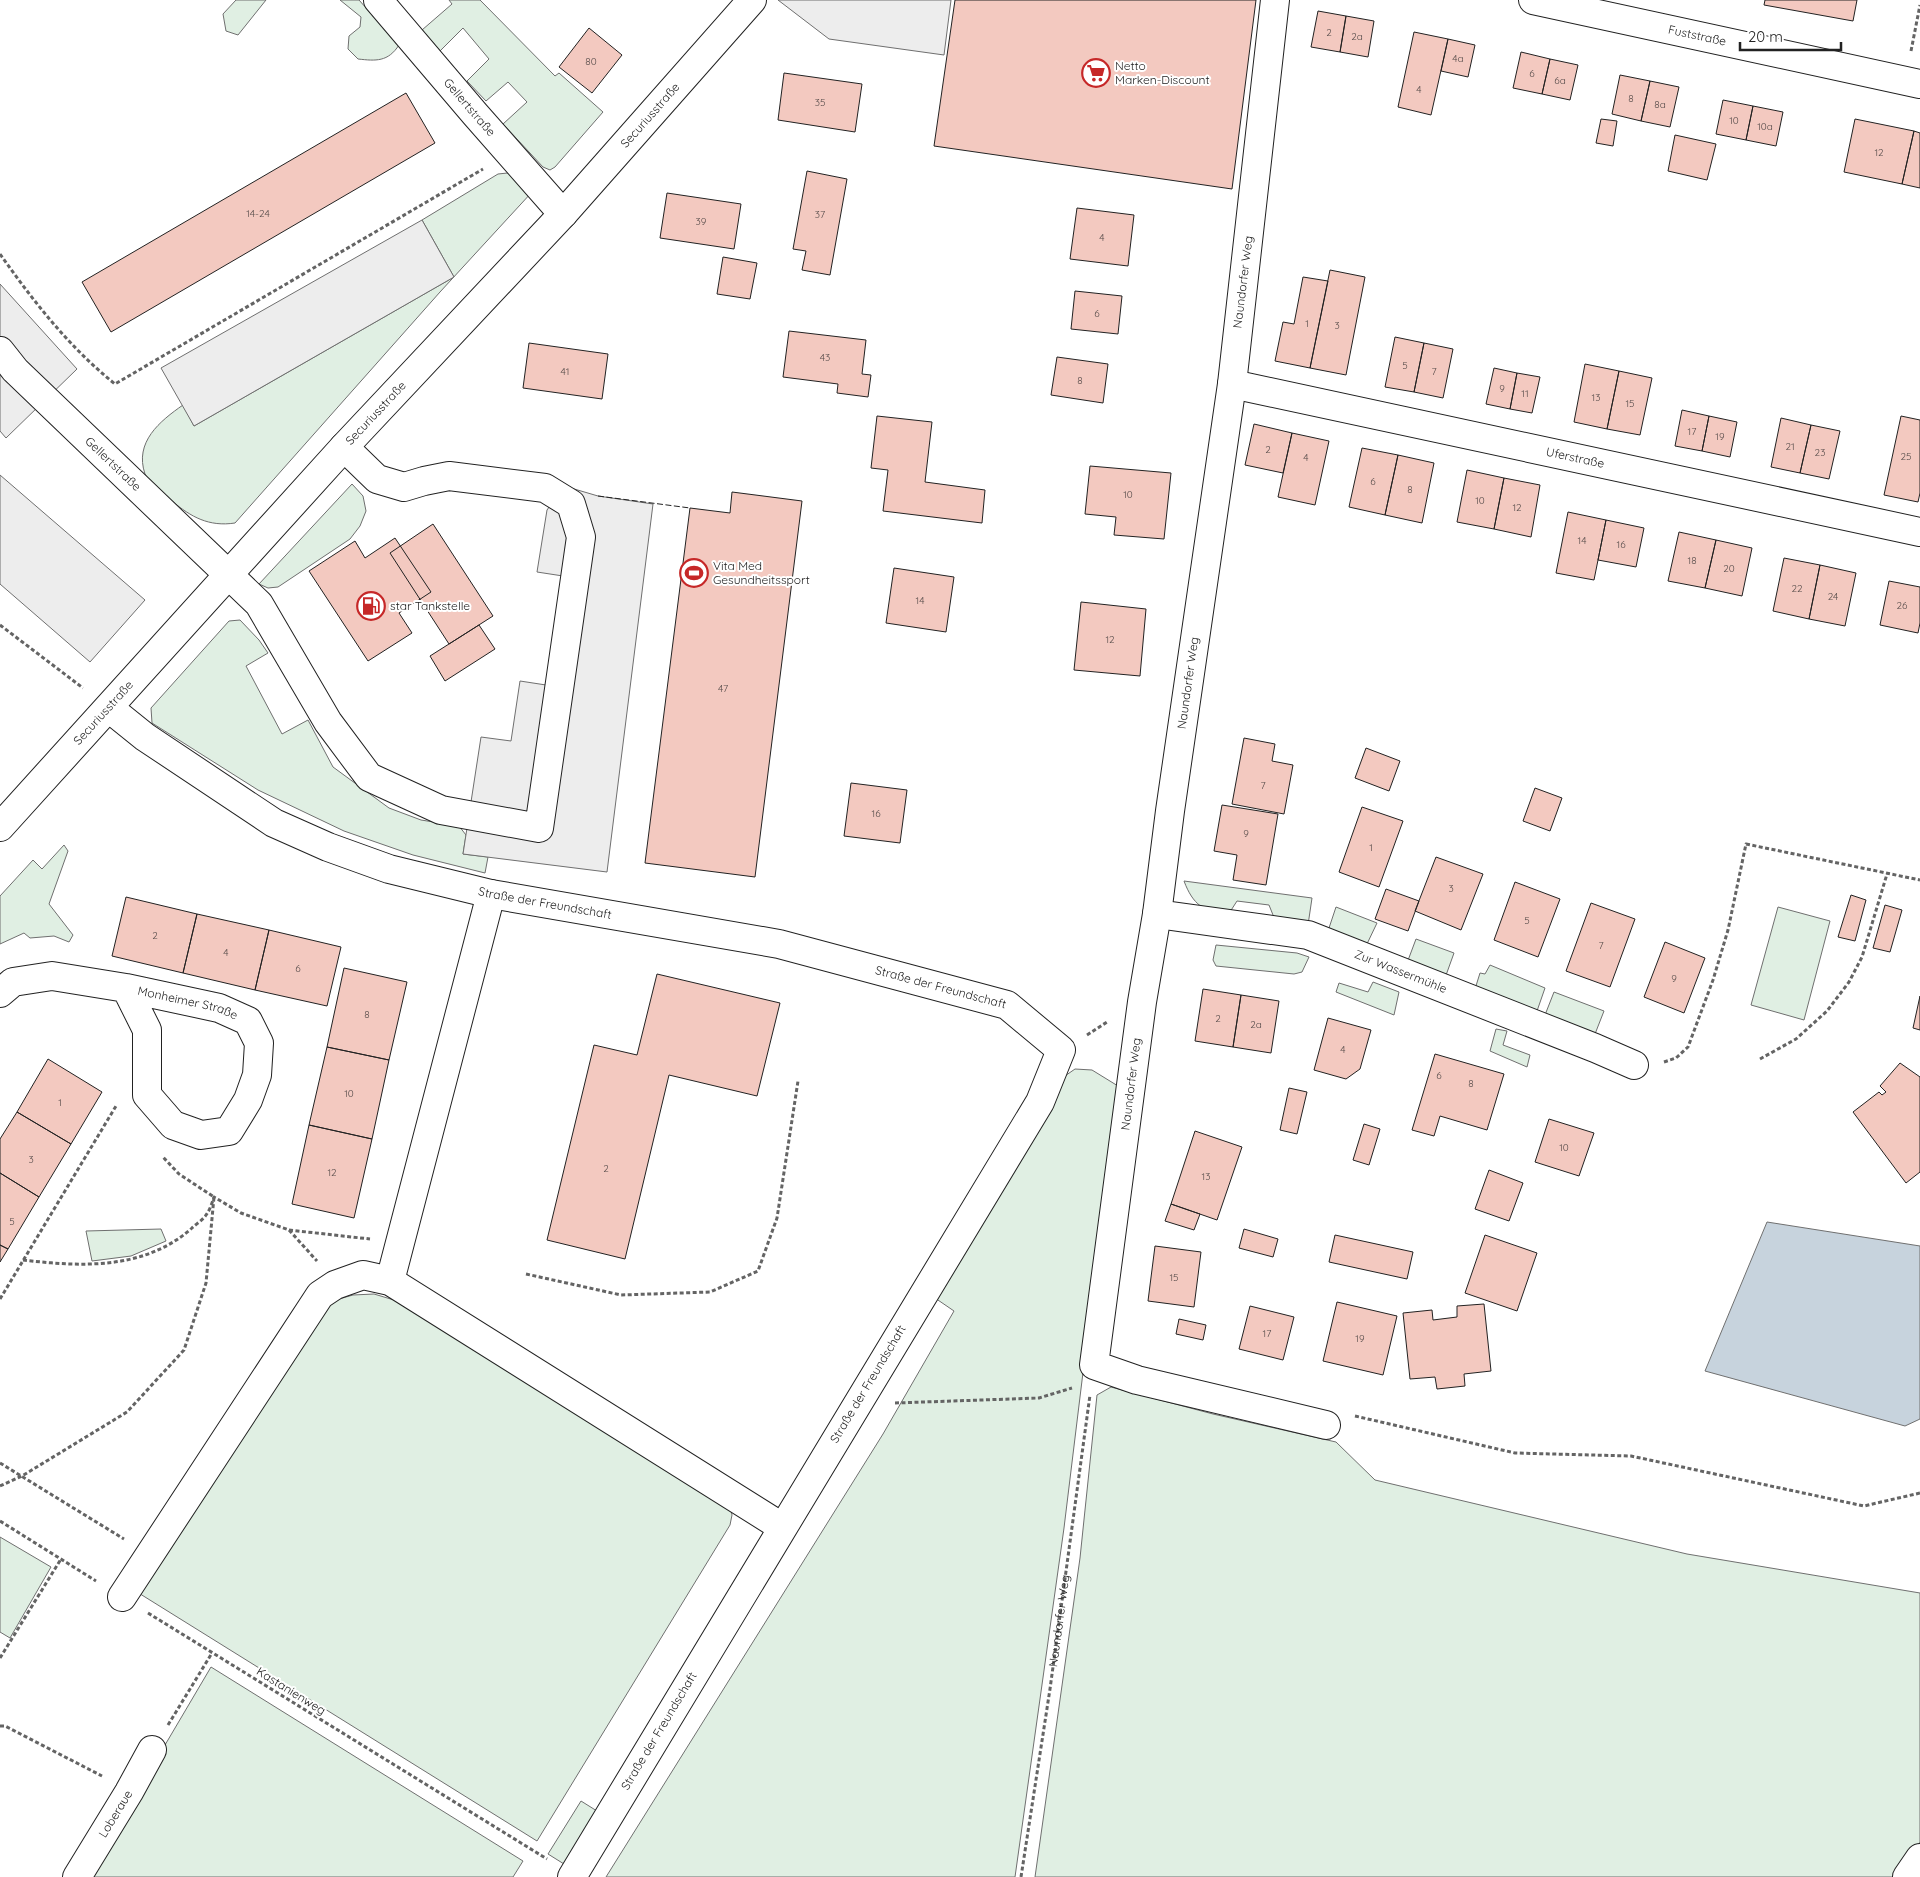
<svg xmlns="http://www.w3.org/2000/svg" width="1920" height="1877" font-family="Quicksand,sans-serif">
<style>
.green{fill:#e0efe3;stroke:#6f6f6f}
.parking{fill:#ededed;stroke:#6f6f6f}
.water{fill:#c7d3dd;stroke:#6f6f6f}
.building{fill:#f3c9c0;stroke:#222}
.lines{fill:none;stroke-linecap:round;stroke-linejoin:round}
.minor-casing{stroke:#222;stroke-width:30}
.path{stroke:#646464;stroke-width:3;stroke-dasharray:4 2.5;stroke-linecap:butt}
.minor{stroke:#fff;stroke-width:28}
.fence{stroke:#222;stroke-width:1;stroke-dasharray:6 2.5;stroke-linecap:butt}
.labels{text-anchor:middle;stroke-width:4;stroke-linejoin:round;paint-order:stroke}
.number-label{font-size:10px;fill:#564c4a}
.street-label{font-size:12px;fill:#222;stroke:#fff}
.poi-label{font-size:12px;fill:#222;stroke:#fff;text-anchor:start}
</style>
<rect width="100%" height="100%" fill="#fff"/>
<path class="green" d="M 236,0 L 266,0 L 238,35 L 226,31 L 223,14 Z
M 340,0 L 359,0 L 399,45 C 388,62 376,61 358,59 L 348,49 L 349,36 L 360,27 L 361,17 Z
M 449,0 L 480,0 L 555,76 L 559,73 L 603,112 L 555,167 L 550,170 L 543,167 L 503,124 L 527,102 L 508,82 L 486,101 L 467,81 L 489,59 L 463,28 L 440,51 L 422,30 L 452,4 Z
M 517,172 L 532,192 L 440,292 L 235,523 C 209,527 191,517 172,501 C 163,493 149,485 145,474 C 134,442 160,421 183,405 L 194,426 L 454,277 L 422,220 L 498,174 Z
M 352,484 L 363,496 L 366,511 L 360,526 L 350,539 L 278,587 L 268,588 L 259,584 Z
M 240,620 L 259,640 L 268,653 L 246,666 L 282,734 L 308,720 L 333,767 L 389,808 L 421,820 L 459,826 L 466,835 L 463,854 L 488,857 L 485,873 L 413,855 L 344,831 L 258,790 L 152,723 L 151,708 L 229,621 Z
M 64,845 L 68,851 L 49,904 L 73,935 L 69,942 L 54,936 L 30,938 L 24,933 L 0,944 L 0,896 L 33,860 L 42,869 Z
M 1184,881 L 1312,898 L 1308,925 L 1275,920 L 1269,905 L 1237,901 L 1228,915 C 1204,912 1193,905 1184,881 Z
M 1336,907 L 1377,923 L 1366,946 L 1328,931 Z
M 1778,907 L 1830,921 L 1804,1020 L 1751,1005 Z
M 1416,939 L 1454,953 L 1445,978 L 1407,963 Z
M 1216,945 L 1297,953 L 1309,957 L 1302,972 L 1294,974 L 1216,966 L 1213,960 Z
M 1490,965 L 1545,988 L 1537,1011 L 1475,989 L 1480,973 L 1485,974 Z
M 1373,982 L 1399,992 L 1394,1015 L 1336,992 L 1339,983 L 1368,992 Z
M 1554,992 L 1604,1011 L 1595,1034 L 1545,1015 Z
M 1496,1029 L 1507,1031 L 1503,1045 L 1530,1055 L 1527,1067 L 1490,1051 Z
M 1075,1069 L 1092,1070 L 1118,1086 L 1064,1528 L 1015,1877 L 606,1877 L 883,1434 L 954,1311 L 935,1298 L 1062,1078 Z
M 161,1229 L 166,1241 L 131,1256 L 92,1261 L 86,1231 Z
M 374,1294 L 394,1300 L 730,1506 L 732,1515 L 730,1525 L 537,1841 L 137,1592 L 332,1301 L 353,1295 Z
M 1111,1387 L 1213,1414 L 1336,1442 L 1375,1480 L 1687,1554 L 1920,1593 L 1920,1842 L 1901,1872 L 1894,1877 L 1035,1877 L 1080,1558 L 1097,1395 Z
M 0,1537 L 51,1567 L 10,1638 L 0,1632 Z
M 211,1667 L 523,1861 L 513,1877 L 84,1877 L 142,1784 Z
M 581,1801 L 597,1811 L 564,1864 L 548,1854 Z"/>
<path class="parking" d="M 778,0 L 951,0 L 944,55 L 829,39 Z
M 422,220 L 454,277 L 194,426 L 161,368 Z
M 0,284 L 77,369 L 6,438 L 0,431 Z
M 0,475 L 145,600 L 90,662 L 0,584 Z
M 564,486 L 598,496 L 653,504 L 607,872 L 463,854 L 481,737 L 511,741 L 520,681 L 546,685 L 563,576 L 537,572 L 547,510 Z"/>
<path class="water" d="M 1767,1222 L 1920,1246 L 1920,1419 L 1905,1426 L 1705,1371 Z"/>
<path class="building" d="M 955,0 L 1256,0 L 1232,189 L 934,146 Z
M 1765,0 L 1857,0 L 1853,21 L 1764,5 Z
M 1318,11 L 1346,16 L 1340,52 L 1311,47 Z
M 1346,16 L 1374,21 L 1368,57 L 1340,52 Z
M 589,28 L 622,55 L 592,93 L 559,67 Z
M 1414,32 L 1448,39 L 1431,115 L 1398,107 Z
M 1448,39 L 1475,45 L 1468,77 L 1441,71 Z
M 1521,52 L 1550,59 L 1542,94 L 1513,88 Z
M 1550,59 L 1578,65 L 1570,100 L 1542,94 Z
M 784,73 L 862,84 L 855,132 L 778,120 Z
M 1620,75 L 1650,81 L 1641,121 L 1612,114 Z
M 1650,81 L 1679,87 L 1670,127 L 1641,121 Z
M 406,93 L 435,143 L 111,332 L 82,282 Z
M 1723,100 L 1753,106 L 1746,140 L 1716,134 Z
M 1753,106 L 1783,112 L 1776,146 L 1746,140 Z
M 1601,119 L 1617,121 L 1613,146 L 1596,143 Z
M 1855,119 L 1914,131 L 1902,184 L 1844,172 Z
M 1914,131 L 1920,133 L 1920,188 L 1902,184 Z
M 1675,135 L 1716,144 L 1707,180 L 1668,171 Z
M 807,171 L 847,179 L 830,275 L 802,270 L 806,251 L 793,249 Z
M 667,193 L 741,204 L 734,249 L 660,238 Z
M 1077,208 L 1134,215 L 1128,266 L 1070,259 Z
M 723,257 L 757,263 L 750,299 L 717,294 Z
M 1330,270 L 1365,277 L 1346,375 L 1310,368 Z
M 1303,277 L 1328,281 L 1310,368 L 1275,361 L 1283,322 L 1294,324 Z
M 1075,291 L 1122,296 L 1118,334 L 1071,329 Z
M 789,331 L 866,340 L 862,374 L 871,375 L 868,397 L 837,393 L 838,384 L 783,377 Z
M 1395,337 L 1424,343 L 1414,392 L 1385,387 Z
M 529,343 L 608,354 L 602,399 L 523,388 Z
M 1424,343 L 1453,349 L 1443,398 L 1414,392 Z
M 1057,357 L 1108,364 L 1103,403 L 1051,395 Z
M 1585,364 L 1619,371 L 1607,429 L 1574,422 Z
M 1494,368 L 1517,373 L 1510,409 L 1486,404 Z
M 1619,371 L 1652,378 L 1640,435 L 1607,429 Z
M 1517,373 L 1540,377 L 1532,413 L 1510,409 Z
M 1682,410 L 1709,416 L 1702,451 L 1675,446 Z
M 877,416 L 932,422 L 925,482 L 985,490 L 982,523 L 883,511 L 888,470 L 871,468 Z
M 1709,416 L 1737,422 L 1730,457 L 1702,451 Z
M 1901,416 L 1920,420 L 1920,493 L 1918,502 L 1884,495 Z
M 1781,418 L 1811,425 L 1800,473 L 1771,467 Z
M 1254,424 L 1292,433 L 1283,473 L 1245,465 Z
M 1811,425 L 1840,431 L 1829,479 L 1800,473 Z
M 1292,433 L 1329,441 L 1315,505 L 1278,497 Z
M 1362,448 L 1398,455 L 1385,515 L 1349,507 Z
M 1398,455 L 1434,463 L 1422,523 L 1385,515 Z
M 1090,466 L 1171,473 L 1164,539 L 1114,535 L 1116,517 L 1085,514 Z
M 1467,470 L 1504,478 L 1494,529 L 1457,522 Z
M 1504,478 L 1540,485 L 1531,537 L 1494,529 Z
M 732,492 L 802,501 L 755,877 L 645,863 L 690,508 L 730,513 Z
M 1568,512 L 1606,520 L 1594,580 L 1556,573 Z
M 1606,520 L 1644,528 L 1636,567 L 1598,560 Z
M 433,524 L 493,616 L 449,644 L 390,553 Z
M 1679,532 L 1716,540 L 1705,588 L 1668,581 Z
M 395,538 L 431,592 L 399,613 L 412,633 L 368,661 L 309,571 L 355,541 L 365,558 Z
M 1716,540 L 1752,548 L 1742,596 L 1705,588 Z
M 1784,558 L 1820,565 L 1809,619 L 1773,611 Z
M 1820,565 L 1856,573 L 1845,626 L 1809,619 Z
M 894,568 L 954,577 L 946,632 L 886,623 Z
M 1889,581 L 1920,587 L 1920,623 L 1918,633 L 1880,625 Z
M 1081,602 L 1146,609 L 1140,676 L 1074,670 Z
M 479,625 L 495,649 L 445,681 L 430,656 Z
M 1244,738 L 1275,744 L 1272,761 L 1293,765 L 1284,814 L 1232,804 Z
M 1366,748 L 1400,761 L 1389,791 L 1355,778 Z
M 851,783 L 907,790 L 900,843 L 844,836 Z
M 1535,788 L 1562,798 L 1550,831 L 1523,821 Z
M 1222,805 L 1278,814 L 1266,885 L 1233,880 L 1237,855 L 1214,851 Z
M 1362,807 L 1403,821 L 1379,887 L 1339,872 Z
M 1436,857 L 1483,874 L 1461,930 L 1415,911 Z
M 1515,882 L 1560,899 L 1538,957 L 1494,940 Z
M 1386,889 L 1419,901 L 1408,931 L 1375,919 Z
M 1851,895 L 1866,900 L 1855,941 L 1838,937 Z
M 126,897 L 197,914 L 183,973 L 112,956 Z
M 1591,903 L 1635,919 L 1610,987 L 1566,971 Z
M 1885,905 L 1902,910 L 1890,952 L 1873,948 Z
M 197,914 L 269,930 L 255,990 L 183,973 Z
M 269,930 L 341,947 L 327,1006 L 255,990 Z
M 1665,942 L 1705,958 L 1684,1013 L 1644,997 Z
M 344,968 L 407,982 L 389,1060 L 327,1047 Z
M 657,974 L 780,1003 L 757,1096 L 669,1075 L 625,1259 L 547,1240 L 594,1045 L 637,1055 Z
M 1203,989 L 1241,995 L 1233,1047 L 1195,1041 Z
M 1241,995 L 1279,1001 L 1271,1053 L 1233,1047 Z
M 1920,996 L 1920,1030 L 1913,1028 Z
M 1328,1018 L 1371,1030 L 1360,1069 L 1346,1079 L 1314,1070 Z
M 327,1047 L 389,1060 L 372,1139 L 309,1125 Z
M 1435,1054 L 1504,1074 L 1487,1130 L 1440,1116 L 1434,1136 L 1412,1130 Z
M 48,1059 L 102,1092 L 71,1144 L 17,1112 Z
M 1900,1063 L 1920,1077 L 1920,1172 L 1906,1183 L 1853,1112 L 1879,1092 L 1882,1095 L 1886,1092 L 1880,1086 Z
M 1289,1088 L 1307,1092 L 1297,1134 L 1280,1130 Z
M 17,1112 L 71,1144 L 39,1197 L 0,1173 L 0,1139 Z
M 1549,1119 L 1594,1133 L 1579,1176 L 1535,1162 Z
M 1364,1124 L 1380,1129 L 1369,1165 L 1353,1160 Z
M 309,1125 L 372,1139 L 354,1218 L 292,1204 Z
M 1195,1131 L 1242,1147 L 1217,1220 L 1171,1204 Z
M 1489,1170 L 1523,1183 L 1509,1221 L 1475,1209 Z
M 0,1173 L 39,1197 L 8,1249 L 0,1245 Z
M 1171,1204 L 1200,1214 L 1194,1230 L 1165,1221 Z
M 1244,1229 L 1278,1239 L 1273,1257 L 1239,1248 Z
M 1335,1235 L 1413,1252 L 1407,1279 L 1329,1262 Z
M 1485,1235 L 1537,1253 L 1517,1311 L 1465,1293 Z
M 0,1245 L 8,1249 L 0,1262 Z
M 1155,1246 L 1201,1252 L 1194,1307 L 1148,1301 Z
M 1337,1302 L 1397,1316 L 1383,1375 L 1323,1361 Z
M 1484,1304 L 1491,1371 L 1464,1374 L 1465,1386 L 1437,1389 L 1435,1377 L 1410,1379 L 1403,1313 L 1432,1310 L 1433,1320 L 1457,1317 L 1457,1306 Z
M 1250,1306 L 1294,1317 L 1283,1360 L 1239,1349 Z
M 1179,1319 L 1206,1325 L 1203,1340 L 1176,1334 Z"/>
<g class="lines">
<defs>
<g id="minor">
<path id="s2" d="M 378,0 L 475,114 L 563,214"/>
<path d="M 1275,0 L 1232,384 L 1170,811 L 1157,914 L 1142,1002 L 1094,1365 L 1137,1380 L 1326,1425"/>
<path id="s3" d="M 1533,0 L 1920,84"/>
<path id="s4" d="M 0,351 L 15,370 L 259,604 L 328,722 L 369,777 L 441,810 L 539,828 L 581,537 L 571,504 L 545,488 L 449,476 L 424,481 L 404,487 L 377,479 L 344,447"/>
<path id="s5" d="M 1232,384 L 1920,532"/>
<path id="s6" d="M 109,708 L 145,737 L 274,823 L 328,847 L 389,869 L 491,894 L 779,944 L 1007,1005 L 1061,1050 L 1040,1102 L 572,1877"/>
<path id="s7" d="M 0,827 L 344,447 L 563,214 L 752,0"/>
<path id="s8" d="M 1157,914 L 1308,935 L 1595,1048 L 1634,1065"/>
<path id="s9" d="M 0,993 L 13,982 L 52,976 L 126,988 L 219,1008 L 248,1021 L 259,1043 L 257,1075 L 248,1100 L 229,1131 L 201,1135 L 173,1125 L 147,1095 L 147,1030 L 126,988"/>
<path d="M 390,1281 L 491,894"/>
<path d="M 122,1597 L 320,1295 L 335,1285 L 363,1275 L 390,1281 L 782,1527"/>
<path id="s10" d="M 77,1877 L 129,1792 L 152,1750"/>
<path d="M 1907,1877 L 1920,1858"/>
</g>
</defs>
<use href="#minor" class="minor-casing"/>
<g class="path">
<path d="M 1911,51 L 1920,5"/>
<path d="M 0,254 C 34,302 69,347 115,384 L 483,169"/>
<path d="M 0,625 L 83,688"/>
<path d="M 1087,1035 L 1107,1022"/>
<path d="M 1760,1059 L 1796,1039 L 1827,1011 L 1849,982 L 1862,957 L 1887,874"/>
<path d="M 1664,1062 L 1676,1058 L 1688,1047 L 1713,980 L 1728,930 L 1746,844 L 1920,880"/>
<path d="M 289,1230 L 370,1239"/>
<path d="M 23,1260 C 82,1267 145,1270 192,1228 C 196,1224 203,1220 206,1215 C 210,1210 212,1203 214,1197 L 241,1213 L 289,1230 L 317,1261"/>
<path d="M 526,1274 L 621,1295 L 710,1292 L 758,1271 L 777,1218 L 798,1081"/>
<path d="M 0,1299 L 116,1106 L 118,1106"/>
<path d="M 895,1403 L 1039,1398 L 1072,1388"/>
<path d="M 1355,1416 L 1515,1453 L 1631,1456 L 1864,1506 L 1920,1493"/>
<path d="M 0,1463 L 124,1539"/>
<path d="M 0,1486 L 22,1476 L 127,1412 L 184,1350 L 206,1283 L 214,1197 L 179,1174 L 162,1156"/>
<path d="M 0,1521 L 96,1581"/>
<path d="M 148,1613 L 547,1859"/>
<path d="M 0,1658 L 61,1559"/>
<path d="M 168,1725 L 212,1653"/>
<path d="M 0,1726 L 5,1726 L 102,1776"/>
<path id="s1" d="M 1021,1877 L 1050,1689 L 1090,1395"/>
</g>
<use href="#minor" class="minor"/>
<path class="fence" d="M 598,496 L 690,508"/>
</g>
<defs>
<symbol id="supermarket-ring" viewBox="-11 -11 22 22"><circle r="9.5" fill="#fff" stroke="#c62828" stroke-width="1.5"/><path d="M-6-5.5h2.5l.6 2H6L4.5 2H-2.5L-4.4-4H-6ZM-1.5 3.2a1.3 1.3 0 1 0 .1 0ZM3 3.2a1.3 1.3 0 1 0 .1 0Z" fill="#c62828"/></symbol>
<symbol id="stadium-ring" viewBox="-11 -11 22 22"><circle r="9.5" fill="#fff" stroke="#c62828" stroke-width="1.5"/><path d="M0-5a6.5 5 0 1 0 0 10a6.5 5 0 1 0 0-10ZM-3.5-1.8h7v3.6h-7Z" fill="#c62828"/></symbol>
<symbol id="fuel-ring" viewBox="-11 -11 22 22"><circle r="9.5" fill="#fff" stroke="#c62828" stroke-width="1.5"/><path d="M-5.5-6h7V0h2V4h1.3V-2.5L3-4.5l.8-.8L6-3V5H2.5V1h-1V6h-7ZM-4.2-4.7v3.2H.2V-4.7Z" fill="#c62828"/></symbol>
</defs>
<g fill-rule="evenodd">
<use href="#supermarket-ring" x="1080" y="57" width="32" height="32"/>
<use href="#stadium-ring" x="678" y="557" width="32" height="32"/>
<use href="#fuel-ring" x="355" y="590" width="32" height="32"/>
</g>
<g class="labels">
<g class="number-label">
<text x="1329" y="36">2</text>
<text x="1357" y="40">2a</text>
<text x="1458" y="62">4a</text>
<text x="591" y="65">80</text>
<text x="1532" y="77">6</text>
<text x="1560" y="84">6a</text>
<text x="1419" y="93">4</text>
<text x="1631" y="102">8</text>
<text x="820" y="106">35</text>
<text x="1660" y="108">8a</text>
<text x="1734" y="124">10</text>
<text x="1765" y="130">10a</text>
<text x="1879" y="156">12</text>
<text x="258" y="217">14-24</text>
<text x="820" y="218">37</text>
<text x="701" y="225">39</text>
<text x="1102" y="241">4</text>
<text x="1097" y="317">6</text>
<text x="1307" y="327">1</text>
<text x="1337" y="329">3</text>
<text x="825" y="361">43</text>
<text x="1405" y="369">5</text>
<text x="565" y="375">41</text>
<text x="1434" y="375">7</text>
<text x="1080" y="384">8</text>
<text x="1502" y="392">9</text>
<text x="1525" y="397">11</text>
<text x="1596" y="401">13</text>
<text x="1630" y="407">15</text>
<text x="1692" y="435">17</text>
<text x="1720" y="440">19</text>
<text x="1790" y="450">21</text>
<text x="1268" y="453">2</text>
<text x="1820" y="456">23</text>
<text x="1906" y="460">25</text>
<text x="1306" y="461">4</text>
<text x="1373" y="485">6</text>
<text x="1410" y="493">8</text>
<text x="1128" y="498">10</text>
<text x="1480" y="504">10</text>
<text x="1517" y="511">12</text>
<text x="1582" y="544">14</text>
<text x="1621" y="548">16</text>
<text x="1692" y="564">18</text>
<text x="1729" y="572">20</text>
<text x="1797" y="592">22</text>
<text x="1833" y="600">24</text>
<text x="920" y="604">14</text>
<text x="1902" y="609">26</text>
<text x="1110" y="643">12</text>
<text x="723" y="692">47</text>
<text x="1263" y="789">7</text>
<text x="876" y="817">16</text>
<text x="1246" y="837">9</text>
<text x="1371" y="851">1</text>
<text x="1451" y="892">3</text>
<text x="1527" y="924">5</text>
<text x="155" y="939">2</text>
<text x="1601" y="949">7</text>
<text x="226" y="956">4</text>
<text x="298" y="972">6</text>
<text x="1674" y="982">9</text>
<text x="367" y="1018">8</text>
<text x="1218" y="1022">2</text>
<text x="1256" y="1028">2a</text>
<text x="1343" y="1053">4</text>
<text x="1439" y="1079">6</text>
<text x="1471" y="1087">8</text>
<text x="349" y="1097">10</text>
<text x="60" y="1106">1</text>
<text x="1564" y="1151">10</text>
<text x="31" y="1163">3</text>
<text x="606" y="1172">2</text>
<text x="332" y="1176">12</text>
<text x="1206" y="1180">13</text>
<text x="12" y="1225">5</text>
<text x="1174" y="1281">15</text>
<text x="1267" y="1337">17</text>
<text x="1360" y="1342">19</text>
</g>
<g class="street-label">
<text dy="4" stroke="none"><textPath href="#s3" startOffset="168">Fuststraße</textPath></text>
<text dy="4" stroke="none"><textPath href="#s2" startOffset="141">Gellertstraße</textPath></text>
<text dy="4" stroke="none"><textPath href="#s7" startOffset="964">Securiusstraße</textPath></text>
<text transform="translate(1243 282) rotate(-83)" y="4">Naundorfer Weg</text>
<text dy="4" stroke="none"><textPath href="#s7" startOffset="559">Securiusstraße</textPath></text>
<text dy="4" stroke="none"><textPath href="#s5" startOffset="351">Uferstraße</textPath></text>
<text dy="4" stroke="none"><textPath href="#s4" startOffset="160">Gellertstraße</textPath></text>
<text transform="translate(1188 683) rotate(-82)" y="4">Naundorfer Weg</text>
<text dy="4" stroke="none"><textPath href="#s7" startOffset="154">Securiusstraße</textPath></text>
<text dy="4" stroke="none"><textPath href="#s6" startOffset="485">Straße der Freundschaft</textPath></text>
<text dy="4" stroke="none"><textPath href="#s8" startOffset="252">Zur Wassermühle</textPath></text>
<text dy="4" stroke="none"><textPath href="#s6" startOffset="890">Straße der Freundschaft</textPath></text>
<text dy="4" stroke="none"><textPath href="#s9" startOffset="195">Monheimer Straße</textPath></text>
<text transform="translate(1131 1084) rotate(-83)" y="4">Naundorfer Weg</text>
<text transform="translate(868 1384) rotate(-59)" y="4">Straße der Freundschaft</text>
<text dy="4" stroke="none"><textPath href="#s1" startOffset="259">Naundorfer Weg</textPath></text>
<text transform="translate(291 1691) rotate(32)" y="4">Kastanienweg</text>
<text transform="translate(659 1731) rotate(-59)" y="4">Straße der Freundschaft</text>
<text dy="4" stroke="none"><textPath href="#s10" startOffset="74">Loberaue</textPath></text>
</g>
<g class="poi-label">
<text x="1115" y="70">Netto<tspan x="1115" dy="14">Marken-Discount</tspan></text>
<text x="713" y="570">Vita Med<tspan x="713" dy="14">Gesundheitssport</tspan></text>
<text x="390" y="610">star Tankstelle</text>
</g>
</g>
<path d="M1740 42v8h101v-8" fill="none" stroke="#222222" stroke-width="2.5"/>
<text x="1748" y="42" font-size="15" fill="#222222" stroke="#ffffff" stroke-width="4" paint-order="stroke">20 m</text>
</svg>
